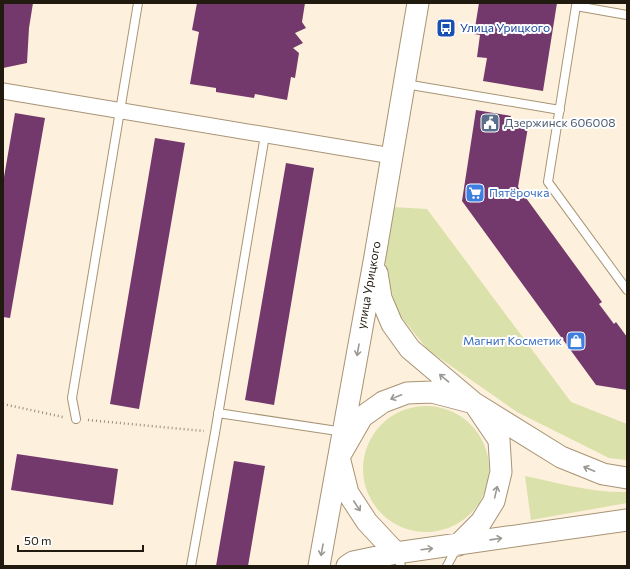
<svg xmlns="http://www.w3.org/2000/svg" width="630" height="569" font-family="Commissioner,sans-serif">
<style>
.green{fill:#dae1aa}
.building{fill:#73386c}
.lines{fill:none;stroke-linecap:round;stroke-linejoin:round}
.lane-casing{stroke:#a89474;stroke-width:10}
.street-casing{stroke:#a89474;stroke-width:17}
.secondary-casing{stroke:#a89474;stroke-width:23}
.path{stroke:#978d7c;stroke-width:2.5;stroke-dasharray:1 3;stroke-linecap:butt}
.lane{stroke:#fff;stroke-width:8}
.street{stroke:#fff;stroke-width:15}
.secondary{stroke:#fff;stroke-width:21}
.oneway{stroke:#9b9893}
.labels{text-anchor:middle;stroke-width:4;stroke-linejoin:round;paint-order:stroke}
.transit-label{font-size:12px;fill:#164399;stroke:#fff;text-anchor:start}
.service-label{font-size:12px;fill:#4e5e75;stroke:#fff;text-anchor:start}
.shop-label{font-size:12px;fill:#366cbe;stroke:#fff;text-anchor:start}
.street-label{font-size:12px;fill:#211a0e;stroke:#fff}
</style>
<rect width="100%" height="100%" fill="#fdf0dc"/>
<path class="green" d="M 392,207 L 427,209 L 571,402 L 627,424 L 627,460 L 609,458 L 517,412 L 428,350 L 398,313 L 389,283 L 384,255 Z
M363 469a63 63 0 1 1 126 0a63 63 0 1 1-126 0Z
M 525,476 C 558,483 593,493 627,492 L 627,503 L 531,520 Z"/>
<path class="building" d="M 3,3 L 33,3 L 29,28 L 27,63 L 3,68 Z
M 197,3 L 305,3 L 302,22 L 306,28 L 295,33 L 303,43 L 293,48 L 299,53 L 295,78 L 291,77 L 287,100 L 255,94 L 254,98 L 216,92 L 216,88 L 190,84 L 199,32 L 192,30 Z
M 479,3 L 557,3 L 543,91 L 483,81 L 487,58 L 477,57 L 480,35 L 474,34 Z
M 476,110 L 511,116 L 509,124 L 528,127 L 518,187 L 602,302 L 599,304 L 614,324 L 616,322 L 627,337 L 627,390 L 596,385 L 462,201 Z
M 15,113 L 45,118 L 10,318 L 3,317 L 3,183 Z
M 155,138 L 185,143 L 139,409 L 110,404 Z
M 286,163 L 314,168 L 274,405 L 245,400 Z
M 17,454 L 118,469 L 113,505 L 11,490 Z
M 234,461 L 265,466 L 248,566 L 216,566 Z"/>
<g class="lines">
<defs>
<path id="lane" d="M 627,15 L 576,6 L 548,182 L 627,290
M 405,84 L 560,110
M 218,413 L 344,432
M 76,419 L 72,398 L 138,3
M 396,553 L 401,566
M 191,566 L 215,433 L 265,135
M 447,566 L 457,547"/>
<path id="street" d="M 3,91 L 392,156"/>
<path id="secondary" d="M 377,273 L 381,298 L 392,324 L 410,349 L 474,403 L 561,457 L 603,474 L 627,478
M 396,553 L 367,522 L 348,493 L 339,457 L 362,417 L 383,402 L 407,393 L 432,392 L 474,403 L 499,440 L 501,472 L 494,501 L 481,522 L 458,545
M 319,566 L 375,256 L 418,3
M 347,566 L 353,562 L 396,553 L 627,520"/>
</defs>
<use href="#lane" class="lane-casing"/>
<use href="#street" class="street-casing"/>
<use href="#secondary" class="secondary-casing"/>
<path class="path" d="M 3,404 L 63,417
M 88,420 L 204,431"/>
<use href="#lane" class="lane"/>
<use href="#street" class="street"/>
<use href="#secondary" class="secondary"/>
</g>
<defs><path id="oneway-shaft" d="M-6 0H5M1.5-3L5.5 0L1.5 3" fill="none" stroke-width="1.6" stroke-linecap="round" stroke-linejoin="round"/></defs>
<g class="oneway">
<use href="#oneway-shaft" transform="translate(358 350) rotate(100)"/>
<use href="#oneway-shaft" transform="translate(444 378) rotate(-140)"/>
<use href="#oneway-shaft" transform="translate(396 397) rotate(158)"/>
<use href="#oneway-shaft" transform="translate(589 469) rotate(-157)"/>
<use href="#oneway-shaft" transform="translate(496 492) rotate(-77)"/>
<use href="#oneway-shaft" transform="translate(357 506) rotate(57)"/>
<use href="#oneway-shaft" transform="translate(496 539) rotate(-8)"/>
<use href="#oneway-shaft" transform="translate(427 549) rotate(-7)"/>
<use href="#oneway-shaft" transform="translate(322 550) rotate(100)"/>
</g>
<defs>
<symbol id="bus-square" viewBox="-11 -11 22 22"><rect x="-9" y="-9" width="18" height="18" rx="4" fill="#1a4fb4" stroke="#fff"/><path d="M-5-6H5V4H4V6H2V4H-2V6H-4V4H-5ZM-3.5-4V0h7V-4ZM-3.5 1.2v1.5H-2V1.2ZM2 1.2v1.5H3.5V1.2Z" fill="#fff"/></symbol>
<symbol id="civic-square" viewBox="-11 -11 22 22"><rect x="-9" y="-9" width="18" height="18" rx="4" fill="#5c6f8a" stroke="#fff"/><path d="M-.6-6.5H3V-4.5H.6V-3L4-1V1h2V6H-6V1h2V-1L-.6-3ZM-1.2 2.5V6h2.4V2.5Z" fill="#fff"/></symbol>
<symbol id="supermarket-square" viewBox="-11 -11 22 22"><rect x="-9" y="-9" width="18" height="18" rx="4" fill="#3f7fe0" stroke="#fff"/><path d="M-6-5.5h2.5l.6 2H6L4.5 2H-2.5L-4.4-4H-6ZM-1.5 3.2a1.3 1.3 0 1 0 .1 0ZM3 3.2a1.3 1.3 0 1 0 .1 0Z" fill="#fff"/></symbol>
<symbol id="shop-square" viewBox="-11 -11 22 22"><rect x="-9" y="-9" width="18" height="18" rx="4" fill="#3f7fe0" stroke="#fff"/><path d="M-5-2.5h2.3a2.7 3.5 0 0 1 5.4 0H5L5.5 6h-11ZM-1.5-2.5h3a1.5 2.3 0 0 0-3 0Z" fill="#fff"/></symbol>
</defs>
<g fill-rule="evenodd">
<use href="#bus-square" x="435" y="17" width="22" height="22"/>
<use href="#civic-square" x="479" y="112" width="22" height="22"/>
<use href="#supermarket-square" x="464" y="182" width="22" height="22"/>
<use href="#shop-square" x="565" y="330" width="22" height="22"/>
</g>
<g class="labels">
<g class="transit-label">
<text x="460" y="32">Улица Урицкого</text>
</g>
<g class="service-label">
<text x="504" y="127">Дзержинск 606008</text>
</g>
<g class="shop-label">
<text x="489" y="197">Пятёрочка</text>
<text x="562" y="345" text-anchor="end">Магнит Косметик</text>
</g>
<g class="street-label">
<text transform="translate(369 285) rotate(-80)" y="4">улица Урицкого</text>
</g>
</g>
<rect width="630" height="569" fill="none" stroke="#211a0e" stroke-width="8"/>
<path d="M18 545v6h125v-6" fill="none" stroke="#211a0e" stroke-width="2"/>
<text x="24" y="545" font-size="12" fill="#211a0e" stroke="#ffffff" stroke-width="3" paint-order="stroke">50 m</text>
</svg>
